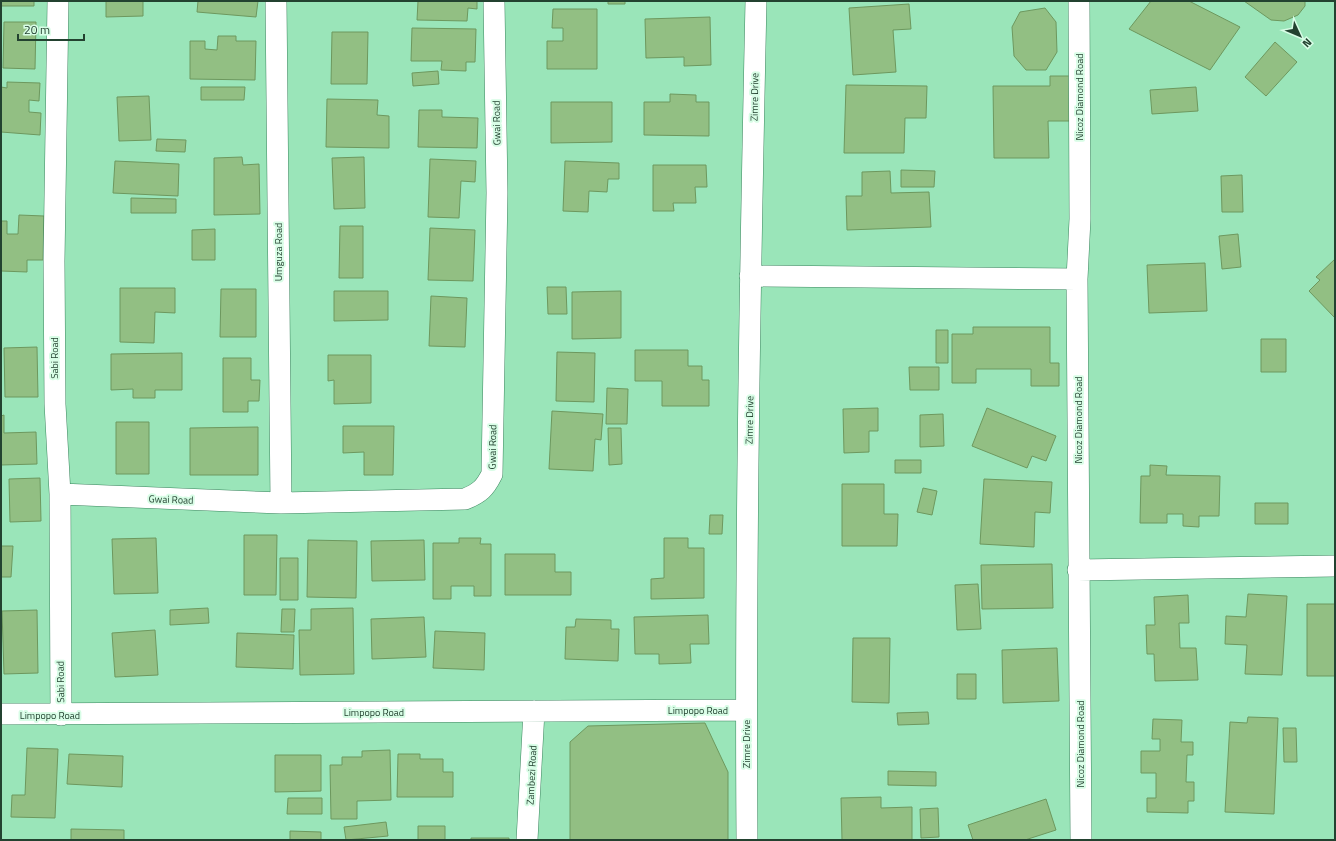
<svg xmlns="http://www.w3.org/2000/svg" width="1336" height="841" font-family="'Titillium Web',sans-serif">
<style>
.building{fill:#92bf83;stroke:#6d985e}
.lines{fill:none;stroke-linecap:round;stroke-linejoin:round}
.street-casing{stroke:#3b855e;stroke-width:22}
.street{stroke:#fff;stroke-width:21}
.labels{text-anchor:middle;stroke-width:4;stroke-linejoin:round;paint-order:stroke}
.street-label{font-size:10px;fill:#234230;stroke:#d8fde6}
</style>
<rect width="100%" height="100%" fill="#9ae5b9"/>
<path class="building" d="M 1,1 L 34,1 L 34,6 L 1,6 Z
M 106,1 L 143,1 L 143,16 L 106,17 Z
M 198,1 L 258,1 L 256,17 L 197,12 Z
M 418,1 L 477,1 L 477,9 L 468,8 L 467,21 L 417,20 Z
M 608,1 L 625,1 L 625,4 L 608,4 Z
M 1151,1 L 1189,1 L 1240,27 L 1210,70 L 1129,29 Z
M 1244,1 L 1305,1 L 1305,6 L 1298,15 L 1284,21 L 1271,20 Z
M 909,4 L 911,29 L 893,30 L 896,72 L 853,75 L 849,8 Z
M 1045,8 L 1056,22 L 1057,52 L 1046,70 L 1026,70 L 1014,56 L 1012,27 L 1020,12 Z
M 553,9 L 597,9 L 597,69 L 547,69 L 547,41 L 563,41 L 563,28 L 552,28 Z
M 710,17 L 711,65 L 684,66 L 684,57 L 646,58 L 645,19 Z
M 4,22 L 36,22 L 35,69 L 3,68 Z
M 412,28 L 476,29 L 475,62 L 466,62 L 466,71 L 441,70 L 442,61 L 411,61 Z
M 332,32 L 368,32 L 367,84 L 331,84 Z
M 218,36 L 236,36 L 236,41 L 256,41 L 255,80 L 190,79 L 190,41 L 205,41 L 205,49 L 217,50 Z
M 1275,42 L 1297,62 L 1266,96 L 1245,77 Z
M 438,71 L 439,84 L 413,86 L 412,73 Z
M 1050,76 L 1072,76 L 1073,121 L 1048,121 L 1049,158 L 994,158 L 993,86 L 1050,86 Z
M 7,82 L 40,83 L 39,101 L 29,100 L 29,112 L 41,113 L 40,135 L 1,132 L 1,87 L 7,88 Z
M 846,85 L 927,86 L 926,118 L 905,118 L 904,153 L 844,153 Z
M 201,87 L 245,87 L 244,100 L 201,100 Z
M 1196,87 L 1198,111 L 1152,114 L 1150,90 Z
M 670,94 L 696,95 L 696,102 L 709,102 L 709,136 L 644,135 L 644,102 L 670,102 Z
M 149,96 L 151,140 L 119,141 L 117,97 Z
M 327,99 L 378,100 L 377,115 L 389,116 L 389,148 L 326,147 Z
M 551,102 L 612,102 L 612,142 L 551,143 Z
M 419,110 L 442,110 L 442,117 L 478,118 L 477,148 L 418,147 Z
M 157,139 L 186,140 L 185,152 L 156,151 Z
M 242,157 L 243,165 L 259,164 L 260,214 L 214,215 L 214,158 Z
M 364,157 L 365,208 L 334,209 L 332,158 Z
M 430,159 L 476,161 L 475,182 L 461,181 L 459,218 L 428,217 Z
M 115,161 L 179,164 L 178,196 L 113,193 Z
M 565,161 L 619,163 L 619,179 L 608,179 L 607,192 L 589,191 L 588,212 L 563,211 Z
M 653,165 L 706,165 L 707,187 L 695,187 L 696,203 L 673,203 L 674,211 L 653,211 Z
M 901,170 L 935,171 L 934,187 L 901,187 Z
M 890,171 L 891,193 L 929,192 L 931,227 L 847,230 L 846,196 L 862,196 L 862,172 Z
M 1242,175 L 1243,212 L 1222,212 L 1221,176 Z
M 131,198 L 176,199 L 176,213 L 131,213 Z
M 19,215 L 44,216 L 43,260 L 27,260 L 27,272 L 1,271 L 1,221 L 7,221 L 7,234 L 18,234 Z
M 340,226 L 363,226 L 363,278 L 339,278 Z
M 430,228 L 475,230 L 473,281 L 428,280 Z
M 215,229 L 215,260 L 192,260 L 192,230 Z
M 1238,234 L 1241,267 L 1222,269 L 1219,236 Z
M 1335,259 L 1335,318 L 1309,291 L 1320,280 L 1316,277 Z
M 1205,263 L 1207,311 L 1149,313 L 1147,265 Z
M 547,287 L 566,287 L 567,314 L 548,314 Z
M 120,288 L 175,288 L 175,313 L 155,312 L 154,343 L 120,342 Z
M 221,289 L 256,289 L 256,337 L 220,337 Z
M 334,291 L 388,291 L 388,320 L 334,321 Z
M 621,291 L 621,338 L 572,339 L 572,292 Z
M 431,296 L 467,298 L 465,347 L 429,346 Z
M 973,327 L 1050,327 L 1050,363 L 1059,363 L 1059,386 L 1031,386 L 1031,369 L 976,369 L 976,383 L 952,383 L 952,334 L 973,334 Z
M 936,330 L 948,330 L 948,363 L 936,363 Z
M 1261,339 L 1286,339 L 1286,372 L 1261,372 Z
M 37,347 L 38,397 L 5,397 L 4,348 Z
M 635,350 L 688,350 L 688,366 L 702,366 L 702,380 L 709,380 L 709,406 L 662,406 L 662,381 L 635,381 Z
M 557,352 L 595,353 L 594,402 L 556,401 Z
M 182,353 L 182,390 L 155,390 L 155,398 L 133,398 L 133,389 L 111,390 L 111,354 Z
M 328,355 L 371,355 L 371,403 L 334,404 L 334,380 L 328,381 Z
M 223,358 L 251,358 L 251,380 L 260,380 L 259,401 L 248,401 L 248,412 L 223,412 Z
M 909,367 L 939,367 L 939,390 L 910,390 Z
M 607,388 L 628,389 L 627,424 L 606,424 Z
M 878,408 L 878,431 L 869,431 L 869,452 L 844,453 L 843,409 Z
M 987,408 L 1056,436 L 1046,461 L 1032,456 L 1027,468 L 972,446 Z
M 552,411 L 603,414 L 601,440 L 595,439 L 593,471 L 549,469 Z
M 943,414 L 944,446 L 920,447 L 920,415 Z
M 4,415 L 4,433 L 36,432 L 37,464 L 1,465 L 1,416 Z
M 116,422 L 149,422 L 149,474 L 116,474 Z
M 343,426 L 394,426 L 393,475 L 364,475 L 364,452 L 343,453 Z
M 258,427 L 258,475 L 190,475 L 190,428 Z
M 608,428 L 621,428 L 622,464 L 609,465 Z
M 895,460 L 921,460 L 921,473 L 895,473 Z
M 1150,465 L 1167,466 L 1166,475 L 1220,476 L 1219,516 L 1199,516 L 1199,527 L 1183,526 L 1183,514 L 1167,514 L 1167,523 L 1140,523 L 1141,476 L 1150,476 Z
M 40,478 L 41,521 L 10,522 L 9,479 Z
M 984,479 L 1052,482 L 1050,513 L 1035,512 L 1034,547 L 980,544 Z
M 842,484 L 884,484 L 884,514 L 898,514 L 897,546 L 842,546 Z
M 923,488 L 937,491 L 932,515 L 917,512 Z
M 1255,503 L 1288,503 L 1288,524 L 1255,524 Z
M 710,515 L 723,515 L 722,534 L 709,534 Z
M 244,535 L 277,535 L 276,595 L 244,595 Z
M 156,538 L 158,593 L 114,594 L 112,539 Z
M 459,538 L 481,538 L 480,544 L 491,544 L 491,596 L 474,596 L 474,586 L 451,586 L 451,599 L 433,599 L 433,543 L 459,543 Z
M 664,538 L 688,538 L 688,548 L 704,548 L 704,598 L 651,599 L 651,579 L 664,578 Z
M 308,540 L 357,541 L 356,598 L 307,597 Z
M 424,540 L 425,580 L 372,581 L 371,541 Z
M 1,546 L 13,546 L 11,577 L 1,577 Z
M 505,554 L 555,554 L 555,572 L 571,572 L 571,595 L 505,595 Z
M 280,558 L 298,558 L 298,600 L 280,600 Z
M 1052,564 L 1053,608 L 982,609 L 981,565 Z
M 978,584 L 981,629 L 957,630 L 955,585 Z
M 1248,594 L 1287,596 L 1282,675 L 1245,674 L 1247,645 L 1225,644 L 1226,616 L 1246,617 Z
M 1188,595 L 1189,623 L 1179,623 L 1180,648 L 1196,648 L 1198,680 L 1155,681 L 1154,654 L 1147,654 L 1146,625 L 1155,625 L 1154,597 Z
M 1307,604 L 1335,604 L 1335,676 L 1307,676 Z
M 208,608 L 209,623 L 170,625 L 170,610 Z
M 353,608 L 354,674 L 300,675 L 299,630 L 311,630 L 311,609 Z
M 282,609 L 295,609 L 294,632 L 281,632 Z
M 37,610 L 38,673 L 4,674 L 2,611 Z
M 708,615 L 709,644 L 690,644 L 691,663 L 659,664 L 659,654 L 635,654 L 634,617 Z
M 424,617 L 426,657 L 372,659 L 371,619 Z
M 576,619 L 611,620 L 611,629 L 619,629 L 618,661 L 565,659 L 566,627 L 575,627 Z
M 155,630 L 158,675 L 115,677 L 112,633 Z
M 435,631 L 485,633 L 484,670 L 433,668 Z
M 237,633 L 294,635 L 293,669 L 236,667 Z
M 853,638 L 890,638 L 889,703 L 852,702 Z
M 1057,648 L 1059,701 L 1003,703 L 1002,650 Z
M 957,674 L 976,674 L 976,699 L 957,699 Z
M 928,712 L 929,724 L 898,725 L 897,713 Z
M 1248,717 L 1278,718 L 1274,814 L 1225,812 L 1230,722 L 1247,723 Z
M 1153,719 L 1182,720 L 1181,742 L 1193,742 L 1193,755 L 1187,755 L 1186,782 L 1194,782 L 1194,801 L 1188,801 L 1188,813 L 1147,812 L 1147,798 L 1156,798 L 1156,773 L 1141,773 L 1141,751 L 1160,751 L 1160,739 L 1152,739 Z
M 705,723 L 728,772 L 728,840 L 570,840 L 570,742 L 588,726 Z
M 1283,728 L 1296,728 L 1297,762 L 1284,762 Z
M 27,748 L 58,749 L 55,818 L 11,817 L 12,795 L 25,795 Z
M 390,750 L 391,800 L 357,801 L 357,819 L 331,819 L 330,765 L 342,765 L 342,757 L 362,757 L 362,751 Z
M 69,754 L 123,756 L 122,787 L 67,784 Z
M 398,754 L 420,754 L 420,759 L 443,759 L 443,772 L 453,772 L 453,797 L 397,797 Z
M 275,755 L 321,755 L 321,791 L 275,792 Z
M 888,771 L 936,772 L 936,786 L 888,785 Z
M 881,797 L 881,808 L 912,807 L 912,840 L 842,840 L 841,798 Z
M 288,798 L 322,798 L 322,814 L 287,814 Z
M 1046,799 L 1056,830 L 1025,840 L 973,840 L 968,825 Z
M 938,808 L 939,837 L 921,838 L 920,809 Z
M 386,822 L 388,836 L 346,840 L 344,827 Z
M 418,826 L 445,826 L 445,840 L 418,840 Z
M 71,829 L 124,830 L 124,840 L 71,840 Z
M 290,831 L 321,832 L 321,840 L 290,840 Z
M 471,838 L 509,838 L 509,840 L 471,840 Z"/>
<g class="lines">
<defs>
<path id="street" d="M 58,1 L 54,261 L 55,404 L 60,494 L 61,715
M 276,1 L 281,503
M 1079,1 L 1080,219 L 1077,279 L 1081,840
M 750,276 L 1077,279
M 60,494 L 281,503 L 465,499 C 480,493 485,488 492,474 L 497,193 L 494,1
M 1078,570 L 1335,566
M 1,714 L 746,710
M 527,840 L 534,711
M 747,840 C 745,560 750,281 756,1"/>
</defs>
<use href="#street" class="street-casing"/>
<use href="#street" class="street"/>
</g>
<g class="labels">
<g class="street-label">
<text transform="translate(754 97) rotate(-89)" y="4">Zimre Drive</text>
<text transform="translate(1079 97) rotate(-90)" y="4">Nicoz Diamond Road</text>
<text transform="translate(496 123) rotate(-91)" y="4">Gwai Road</text>
<text transform="translate(278 252) rotate(-90)" y="4">Umguza Road</text>
<text transform="translate(54 358) rotate(-90)" y="4">Sabi Road</text>
<text transform="translate(749 420) rotate(-89)" y="4">Zimre Drive</text>
<text transform="translate(1078 420) rotate(-90)" y="4">Nicoz Diamond Road</text>
<text transform="translate(492 447) rotate(-89)" y="4">Gwai Road</text>
<text transform="translate(171 499) rotate(2)" y="4">Gwai Road</text>
<text transform="translate(60 682) rotate(-91)" y="4">Sabi Road</text>
<text x="698" y="714">Limpopo Road</text>
<text x="374" y="716">Limpopo Road</text>
<text x="50" y="719">Limpopo Road</text>
<text transform="translate(746 744) rotate(-90)" y="4">Zimre Drive</text>
<text transform="translate(1080 744) rotate(-90)" y="4">Nicoz Diamond Road</text>
<text transform="translate(531 775) rotate(-87)" y="4">Zambezi Road</text>
</g>
</g>
<rect width="1336" height="841" fill="none" stroke="#234230" stroke-width="4"/>
<g transform="translate(1300 36) rotate(134)" stroke="#d8fde6" stroke-width="3" paint-order="stroke">
<path d="M0-3L7 15L0 10L-7 15Z" fill="#234230"/>
<text y="-6" font-size="11" font-weight="bold" text-anchor="middle" fill="#234230">N</text>
</g>
<path d="M18 34v6h66v-6" fill="none" stroke="#234230" stroke-width="2"/>
<text x="24" y="34" font-size="12" fill="#234230" stroke="#d8fde6" stroke-width="3" paint-order="stroke">20 m</text>
</svg>
